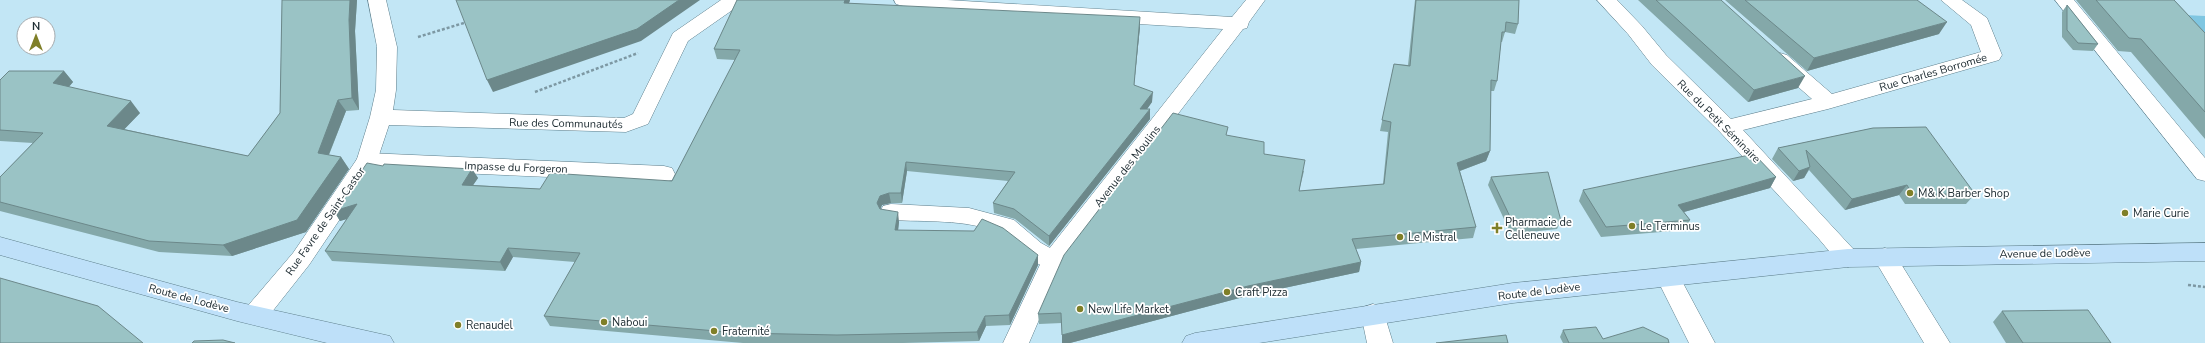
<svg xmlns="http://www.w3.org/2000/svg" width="2205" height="343" font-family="'Nunito Sans',sans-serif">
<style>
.green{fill:#7fc6e1}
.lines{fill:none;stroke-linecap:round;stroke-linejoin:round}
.lane-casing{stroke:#5e7f8c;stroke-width:1}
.street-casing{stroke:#5e7f8c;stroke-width:1}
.secondary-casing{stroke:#5e7f8c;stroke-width:1}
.path{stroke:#7d98a3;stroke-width:2.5;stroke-dasharray:3 2;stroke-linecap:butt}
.lane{fill:#fff;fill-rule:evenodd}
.street{fill:#fff;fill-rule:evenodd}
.secondary{fill:#bee0f9;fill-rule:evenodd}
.wall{fill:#84a8a9}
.shaded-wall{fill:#6c888a}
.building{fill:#9ac3c5;stroke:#6c888a}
.poi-dot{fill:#7f7f28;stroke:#fff;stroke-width:1.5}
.labels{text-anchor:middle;stroke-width:3.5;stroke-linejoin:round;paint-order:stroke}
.street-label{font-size:11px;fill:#202e34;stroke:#fff}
.poi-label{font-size:11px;fill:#202e34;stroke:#fff;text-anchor:start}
</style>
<rect width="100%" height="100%" fill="#c2e6f5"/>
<path class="green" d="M 2184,15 L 2205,16 L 2205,38 Z"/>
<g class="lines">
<defs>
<path id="lane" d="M 1597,0 L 1617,0 L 1642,26 L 1666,55 L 1731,119 L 1812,99 L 1773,65 L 1770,60 L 1773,55 L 1780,53 L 1787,55 L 1832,94 L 1981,52 L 1971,25 L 1941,0 L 1962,0 L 1987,18 L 2002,55 L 1999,60 L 1828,109 L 1743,130 L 1856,252 L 1860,258 L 1856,264 L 1848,267 L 1840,264 L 1819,239 L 1720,132 L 1652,65 L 1628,34 Z
M 2055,0 L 2074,0 L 2205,158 L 2205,181 L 2197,179 Z
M 367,153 L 664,166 L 672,168 L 675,174 L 672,180 L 664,182 L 367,169 L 359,167 L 356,161 L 359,155 Z
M 891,204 L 969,208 L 1014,220 L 1041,243 L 1061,254 L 1065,260 L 1061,266 C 1034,275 1018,241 997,232 C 965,219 925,222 891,220 L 883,218 L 880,212 L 883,206 Z"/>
<path id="street" d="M 368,0 L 386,0 L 397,47 L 396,90 L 393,110 L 624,118 L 633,114 L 673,33 L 721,0 L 743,0 L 741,4 L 688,41 L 648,124 L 626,132 L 389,125 L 375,167 L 309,265 L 264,322 L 255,325 L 246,322 L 243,315 L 246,308 L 293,253 L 357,159 L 370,117 L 376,90 L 377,47 Z
M 894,0 L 947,0 L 1232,17 L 1246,0 L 1265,0 L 1249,22 L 1247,28 L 1243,29 L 1063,264 L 1029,343 L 1003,343 L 1045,254 L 1223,29 L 955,13 L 903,6 L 896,4 Z
M 1885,248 L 1893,251 L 1950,343 L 1924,343 L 1873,257 L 1877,251 Z
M 1668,268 L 1676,270 L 1715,343 L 1689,343 L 1656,277 L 1660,270 Z
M 1373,304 L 1382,307 L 1393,343 L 1367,343 L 1361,314 L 1364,307 Z"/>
<path id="secondary" d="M 0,237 L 237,302 L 390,336 L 394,343 L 327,343 L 237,321 L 0,255 Z
M 2205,243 L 2205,261 L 1848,267 L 1513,303 L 1259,343 L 1182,343 L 1186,336 L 1195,333 L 1513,283 L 1848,249 Z"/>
</defs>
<use href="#lane" class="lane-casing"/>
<use href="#street" class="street-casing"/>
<use href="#secondary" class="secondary-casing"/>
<path class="path" d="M 418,37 L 467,22
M 535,92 L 638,53
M 2188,285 L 2205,287"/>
<use href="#lane" class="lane"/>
<use href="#street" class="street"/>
<use href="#secondary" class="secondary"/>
</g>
<path class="wall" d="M 282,0 L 357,0 L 355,31 L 359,110 L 346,111 L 329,155 L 341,157 L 349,169 L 306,232 L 232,256 L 159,252 L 0,211 L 0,177 L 33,143 L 0,141 L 0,80 L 64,71 L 73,82 L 69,87 L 140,113 L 124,129 L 248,156 L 280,113 Z
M 737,0 L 850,0 L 849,3 L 1140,27 L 1134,85 L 1152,102 L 1147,109 L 1150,119 L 1049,246 L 1015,219 L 994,213 L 993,203 L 1008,181 L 907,171 L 902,203 L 891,203 L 882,205 L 880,209 L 899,222 L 898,230 L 1038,255 L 1038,265 L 1010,325 L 986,326 L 979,341 L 903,343 L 743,343 L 550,326 L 544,316 L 575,262 L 513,257 L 505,271 L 332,261 L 325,251 L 347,219 L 340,221 L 334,211 L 383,166 L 472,169 L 478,178 L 473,185 L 540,189 L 672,181 L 735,60 L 717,59 L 714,49 Z
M 1415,0 L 1519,0 L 1518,24 L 1515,34 L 1505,32 L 1502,42 L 1501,42 L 1497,81 L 1494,91 L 1491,91 L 1490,151 L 1486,161 L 1460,171 L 1476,227 L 1473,238 L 1356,249 L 1361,262 L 1359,272 L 1247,296 L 1070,343 L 1062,343 L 1062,323 L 1039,324 L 1038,314 L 1227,136 L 1264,154 L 1304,171 L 1299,191 L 1383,184 L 1388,132 L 1380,131 L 1394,64 L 1408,65 Z
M 1638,0 L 1721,0 L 1798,88 L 1748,102 Z
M 1725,0 L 1917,0 L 1939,34 L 1807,71 Z
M 2076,0 L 2174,0 L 2205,33 L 2205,139 L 2131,52 L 2118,51 Z
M 2067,5 L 2098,44 L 2093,51 L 2073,50 L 2062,37 L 2062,12 Z
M 1873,128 L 1975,194 L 1966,204 L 1905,204 L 1899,195 L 1845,210 L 1809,170 L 1804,178 L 1793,181 L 1772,159 L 1778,148 Z
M 1491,177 L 1561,221 L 1557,229 L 1511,234 L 1488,185 Z
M 1776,177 L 1770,188 L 1684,212 L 1690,220 L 1685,230 L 1601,237 L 1579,201 L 1583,190 Z
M 2002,311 L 2111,343 L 2006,343 L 1993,322 Z
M 1563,330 L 1603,339 L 1669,343 L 1563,343 L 1560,337 Z"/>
<path class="shaded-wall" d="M 350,0 L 357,0 L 355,31 L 359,110 L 352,98 L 349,20 Z
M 679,0 L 700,0 L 641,41 L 493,92 L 487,80 Z
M 845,0 L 850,0 L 846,12 L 844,3 Z
M 1140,17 L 1140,27 L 1133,95 L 1134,85 Z
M 1947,22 L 1939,34 L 1807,71 L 1814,58 Z
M 64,71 L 73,82 L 62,94 L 53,83 Z
M 1805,76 L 1798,88 L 1748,102 L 1754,90 Z
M 1153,92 L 1152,102 L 1140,119 L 1140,109 Z
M 338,100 L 346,111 L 325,164 L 318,153 Z
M 131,101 L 140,113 L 117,137 L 107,126 Z
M 1150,109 L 1150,119 L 1049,246 L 1049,236 Z
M 1490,151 L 1486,161 L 1454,173 L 1457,163 Z
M 341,157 L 349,169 L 306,232 L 232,256 L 223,245 Z
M 906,162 L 907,171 L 902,203 L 901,193 Z
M 1810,167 L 1804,178 L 1793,181 L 1799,171 Z
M 472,169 L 478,178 L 467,194 L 462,185 Z
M 1776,177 L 1770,188 L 1673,215 L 1678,205 Z
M 1907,185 L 1899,195 L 1845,210 L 1852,199 Z
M 889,193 L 891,203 L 882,205 L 879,213 L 877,203 L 880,196 Z
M 357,204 L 363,214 L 340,221 L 334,211 Z
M 898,212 L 899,222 L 897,240 L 895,230 Z
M 508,248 L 513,257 L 505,271 L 500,262 Z
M 1038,255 L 1038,265 L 1010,325 L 1009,315 Z
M 1361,262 L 1359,272 L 1247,296 L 1070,343 L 1062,343 L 1062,335 L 1248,286 Z
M 985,316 L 986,326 L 979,341 L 977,332 Z"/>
<path class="building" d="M 282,0 L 350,0 L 349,20 L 352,98 L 338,100 L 318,153 L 341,157 L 297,220 L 223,245 L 149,241 L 0,202 L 0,177 L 43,133 L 0,130 L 0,80 L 9,71 L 64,71 L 53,83 L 131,101 L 107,126 L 248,156 L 280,113 Z
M 456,0 L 679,0 L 637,29 L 487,80 Z
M 737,0 L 845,0 L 844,3 L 1140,17 L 1134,85 L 1153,92 L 1140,109 L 1150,109 L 1049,236 L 1014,209 L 993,203 L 1015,172 L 906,162 L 901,193 L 889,193 L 880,196 L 877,203 L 880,209 L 898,212 L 895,230 L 974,231 L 982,219 L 1003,228 L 1038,255 L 1009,315 L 985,316 L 977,332 L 837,335 L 739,333 L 544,316 L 580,253 L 508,248 L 500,262 L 325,251 L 357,204 L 334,211 L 367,163 L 383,166 L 384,164 L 472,169 L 462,185 L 540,189 L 550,173 L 672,181 L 740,50 L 714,49 Z
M 1416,0 L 1519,0 L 1518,24 L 1506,22 L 1505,32 L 1502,32 L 1497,81 L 1491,80 L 1490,151 L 1457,163 L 1476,227 L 1352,239 L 1361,262 L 1248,286 L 1062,335 L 1061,313 L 1038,314 L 1064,255 L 1173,113 L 1228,127 L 1226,135 L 1264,142 L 1264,154 L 1305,160 L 1299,191 L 1384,184 L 1391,122 L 1382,120 L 1394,64 L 1410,66 Z
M 1656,0 L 1721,0 L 1805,76 L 1754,90 Z
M 1745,0 L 1917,0 L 1947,22 L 1814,58 Z
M 2096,0 L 2174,0 L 2205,33 L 2205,112 L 2141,39 L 2129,38 Z
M 2067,5 L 2098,44 L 2078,43 L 2067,30 Z
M 1926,127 L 1975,194 L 1912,194 L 1907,185 L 1852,199 L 1806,150 L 1810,167 L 1799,171 L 1778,148 L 1873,128 Z
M 1754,154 L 1776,177 L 1678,205 L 1690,220 L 1606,227 L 1583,190 Z
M 1548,172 L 1561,221 L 1514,225 L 1491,177 Z
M 0,278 L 98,306 L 143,343 L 0,343 Z
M 2088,310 L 2111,343 L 2023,343 L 2002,311 Z
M 1596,327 L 1603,339 L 1643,327 L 1668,339 L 1669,343 L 1569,343 L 1563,330 Z
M 1506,335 L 1508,343 L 1436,343 Z
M 223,340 L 235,343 L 192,343 L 194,341 Z"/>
<g class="poi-dot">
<circle cx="1910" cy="193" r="4"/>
<circle cx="2125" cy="213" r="4"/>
<circle cx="1632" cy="226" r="4"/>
<path d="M1495 222h4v4h4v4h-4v4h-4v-4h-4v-4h4z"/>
<circle cx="1400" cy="237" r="4"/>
<circle cx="1227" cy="292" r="4"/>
<circle cx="1080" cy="309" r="4"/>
<circle cx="604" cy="322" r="4"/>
<circle cx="458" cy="325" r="4"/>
<circle cx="714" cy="331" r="4"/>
</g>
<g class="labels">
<g class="street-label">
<text transform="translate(1933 72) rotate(-16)" y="4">Rue Charles Borromée</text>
<text transform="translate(1719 121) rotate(45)" y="4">Rue du Petit Séminaire</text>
<text transform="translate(566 123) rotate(1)" y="4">Rue des Communautés</text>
<text transform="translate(1127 166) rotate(-52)" y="4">Avenue des Moulins</text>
<text transform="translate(516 167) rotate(2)" y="4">Impasse du Forgeron</text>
<text transform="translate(325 221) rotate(-55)" y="4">Rue Favre de Saint-Castor</text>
<text transform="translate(2045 253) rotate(-1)" y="4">Avenue de Lodève</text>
<text transform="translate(1539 291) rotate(-7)" y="4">Route de Lodève</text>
<text transform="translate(189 298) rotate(15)" y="4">Route de Lodève</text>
</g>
<g class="poi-label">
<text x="1918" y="197">M&amp; K Barber Shop</text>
<text x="2133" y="217">Marie Curie</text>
<text x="1505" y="226">Pharmacie de<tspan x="1505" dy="13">Celleneuve</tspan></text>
<text x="1640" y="230">Le Terminus</text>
<text x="1408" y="241">Le Mistral</text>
<text x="1235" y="296">Craft Pizza</text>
<text x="1088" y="313">New Life Market</text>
<text x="612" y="326">Naboui</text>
<text x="466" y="329">Renaudel</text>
<text x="722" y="335">Fraternité</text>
</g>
</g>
<g transform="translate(36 36)"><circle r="19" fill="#ffffff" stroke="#a6abae"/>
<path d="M0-3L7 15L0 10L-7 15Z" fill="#7f7f28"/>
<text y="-6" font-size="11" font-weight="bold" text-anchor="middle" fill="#202e34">N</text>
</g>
</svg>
